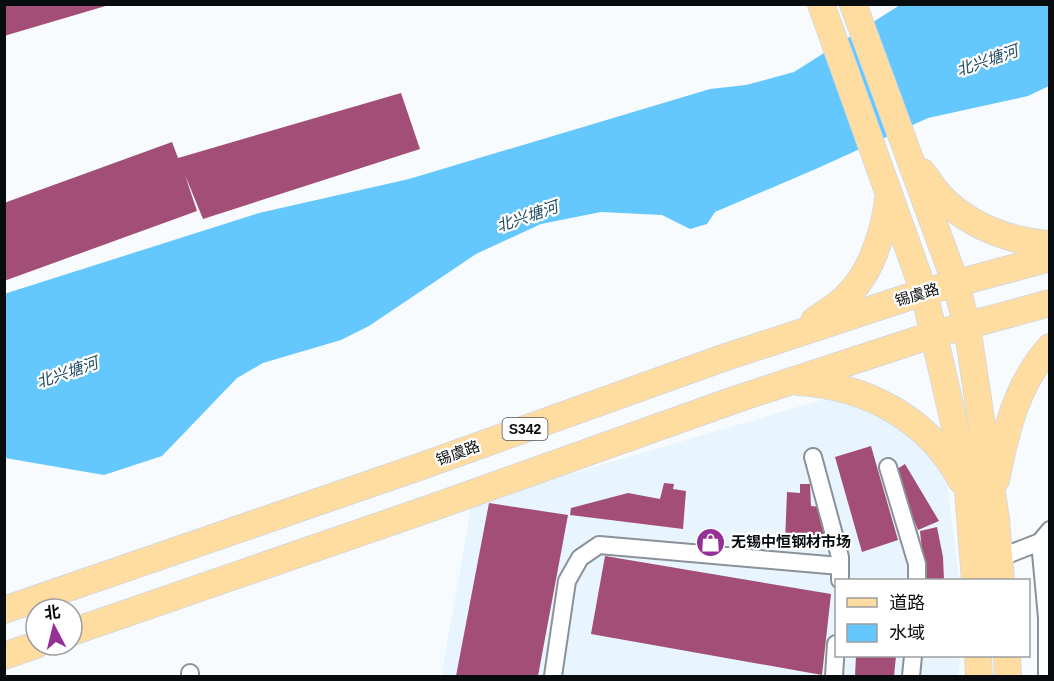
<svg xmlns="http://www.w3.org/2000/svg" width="1054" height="681" font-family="Arial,'Noto Sans SC',sans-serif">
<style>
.built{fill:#e8f4fe}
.water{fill:#64c7fd}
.building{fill:#a24e76}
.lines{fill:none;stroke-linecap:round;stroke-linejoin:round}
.minor-casing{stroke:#8a9198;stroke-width:20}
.primary-casing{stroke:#d8d8d8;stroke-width:28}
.minor{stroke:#fff;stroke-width:16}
.primary{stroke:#ffdca0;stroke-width:26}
.labels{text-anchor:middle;stroke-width:4.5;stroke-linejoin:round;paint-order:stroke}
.shield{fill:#fff;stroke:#535556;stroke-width:1.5}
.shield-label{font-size:14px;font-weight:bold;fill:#090c0e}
.street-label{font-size:15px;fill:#090c0e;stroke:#fff}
.poi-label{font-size:15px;font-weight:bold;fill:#090c0e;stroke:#fff;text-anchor:start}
.water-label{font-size:16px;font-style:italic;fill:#244e64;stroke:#fff}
</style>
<rect width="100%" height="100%" fill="#f7fbfe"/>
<path class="built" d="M 876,384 L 947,481 L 959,580 L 836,580 L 836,656 L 960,656 L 958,676 L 441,676 L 472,503 Z"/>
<path class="water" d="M 900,5 L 1049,5 L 1049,86 L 1028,96 L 928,118 L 818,168 L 715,212 L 707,224 L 690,229 L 662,215 L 601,212 L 541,224 L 476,254 L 369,326 L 341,340 L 263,363 L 237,378 L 162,456 L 104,475 L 5,458 L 4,294 L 259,213 L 409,179 L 710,89 L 746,85 L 794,72 Z"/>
<path class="building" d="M 4,4 L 109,4 L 109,5 L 4,36 Z
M 401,93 L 420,149 L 203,219 L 185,175 L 197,211 L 4,281 L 4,203 L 172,142 L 178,158 Z
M 871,446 L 898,540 L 862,552 L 835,457 Z
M 905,464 L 939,521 L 918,530 L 894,471 Z
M 664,483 L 674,484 L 673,489 L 686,491 L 683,529 L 570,515 L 571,508 L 628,493 L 660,499 Z
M 800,484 L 810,484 L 811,506 L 822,507 L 830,544 L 785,543 L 787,492 L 800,493 Z
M 489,503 L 568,515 L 538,676 L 456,676 Z
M 937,527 L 943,557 L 944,580 L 925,580 L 920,531 Z
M 605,556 L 831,594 L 822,675 L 591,634 Z
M 856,656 L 896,656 L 894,676 L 855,676 Z"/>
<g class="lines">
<defs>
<path id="minor" d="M 813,457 L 840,557 L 840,580
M 888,467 L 917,564 L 917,580
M 1040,542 L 1047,618 L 1047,676
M 999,558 L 1040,542 L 1050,530
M 190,676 L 190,673
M 553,676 L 567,581 L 580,558 L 599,545 L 840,566
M 834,676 L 836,644
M 911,676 L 913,656"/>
<path id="primary" d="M 821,4 L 924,292 L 967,479 L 975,580
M 853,4 L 956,284 L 967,326 L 996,519 L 1001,580
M 922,172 C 927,178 931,185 936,191 C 962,223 1009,242 1050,244
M 814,321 C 825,313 839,305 848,295 C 874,269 884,230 889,195
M 799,382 C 866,386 929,419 961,480
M 996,480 C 1006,431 1016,385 1050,347
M 4,610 L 419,467 L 723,358 L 924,292 L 1050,258
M 72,632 L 434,507 L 737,399 L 935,334 L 1050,303
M 4,656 L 36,645
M 978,656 L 979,676
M 1007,656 L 1008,676"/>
</defs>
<use href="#minor" class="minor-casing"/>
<use href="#primary" class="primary-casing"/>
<use href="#minor" class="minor"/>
<use href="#primary" class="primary"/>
</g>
<defs>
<symbol id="shop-disc" viewBox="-11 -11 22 22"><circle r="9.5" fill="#953196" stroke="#fff"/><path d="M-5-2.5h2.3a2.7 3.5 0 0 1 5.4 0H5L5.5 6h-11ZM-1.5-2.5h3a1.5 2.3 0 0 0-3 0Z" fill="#fff"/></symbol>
</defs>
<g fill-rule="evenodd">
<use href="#shop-disc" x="694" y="526" width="33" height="33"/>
</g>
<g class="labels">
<rect class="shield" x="502.5" y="418" width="45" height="22" rx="4.5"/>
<g class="shield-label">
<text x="525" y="434">S342</text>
</g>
<g class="street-label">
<text transform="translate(917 295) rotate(-17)" y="5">锡虞路</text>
<text transform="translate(458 453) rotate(-20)" y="5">锡虞路</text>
</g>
<g class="poi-label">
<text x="731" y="547">无锡中恒钢材市场</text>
</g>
<g class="water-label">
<text transform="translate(987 60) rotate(-19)" y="6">北兴塘河</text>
<text transform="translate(527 216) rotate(-19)" y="6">北兴塘河</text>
<text transform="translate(67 372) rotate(-19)" y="6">北兴塘河</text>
</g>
</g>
<rect width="1054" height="681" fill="none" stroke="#090c0e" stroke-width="12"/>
<rect x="835" y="579" width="195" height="78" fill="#ffffff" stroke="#9d9e9f" stroke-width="1.5"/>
<rect x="847" y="598" width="30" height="9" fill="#ffdca0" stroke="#9d9e9f" stroke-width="1.5"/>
<text x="889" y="609" font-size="18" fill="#090c0e">道路</text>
<rect x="847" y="624" width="30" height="18" fill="#64c7fd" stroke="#9d9e9f" stroke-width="1.5"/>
<text x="889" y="639" font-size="18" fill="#090c0e">水域</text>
<g transform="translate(54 627) rotate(353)"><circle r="28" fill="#ffffff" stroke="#9d9e9f" stroke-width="1.5"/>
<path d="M0-4.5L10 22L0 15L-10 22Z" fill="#953196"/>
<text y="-9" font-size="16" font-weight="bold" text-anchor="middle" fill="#090c0e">北</text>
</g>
</svg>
